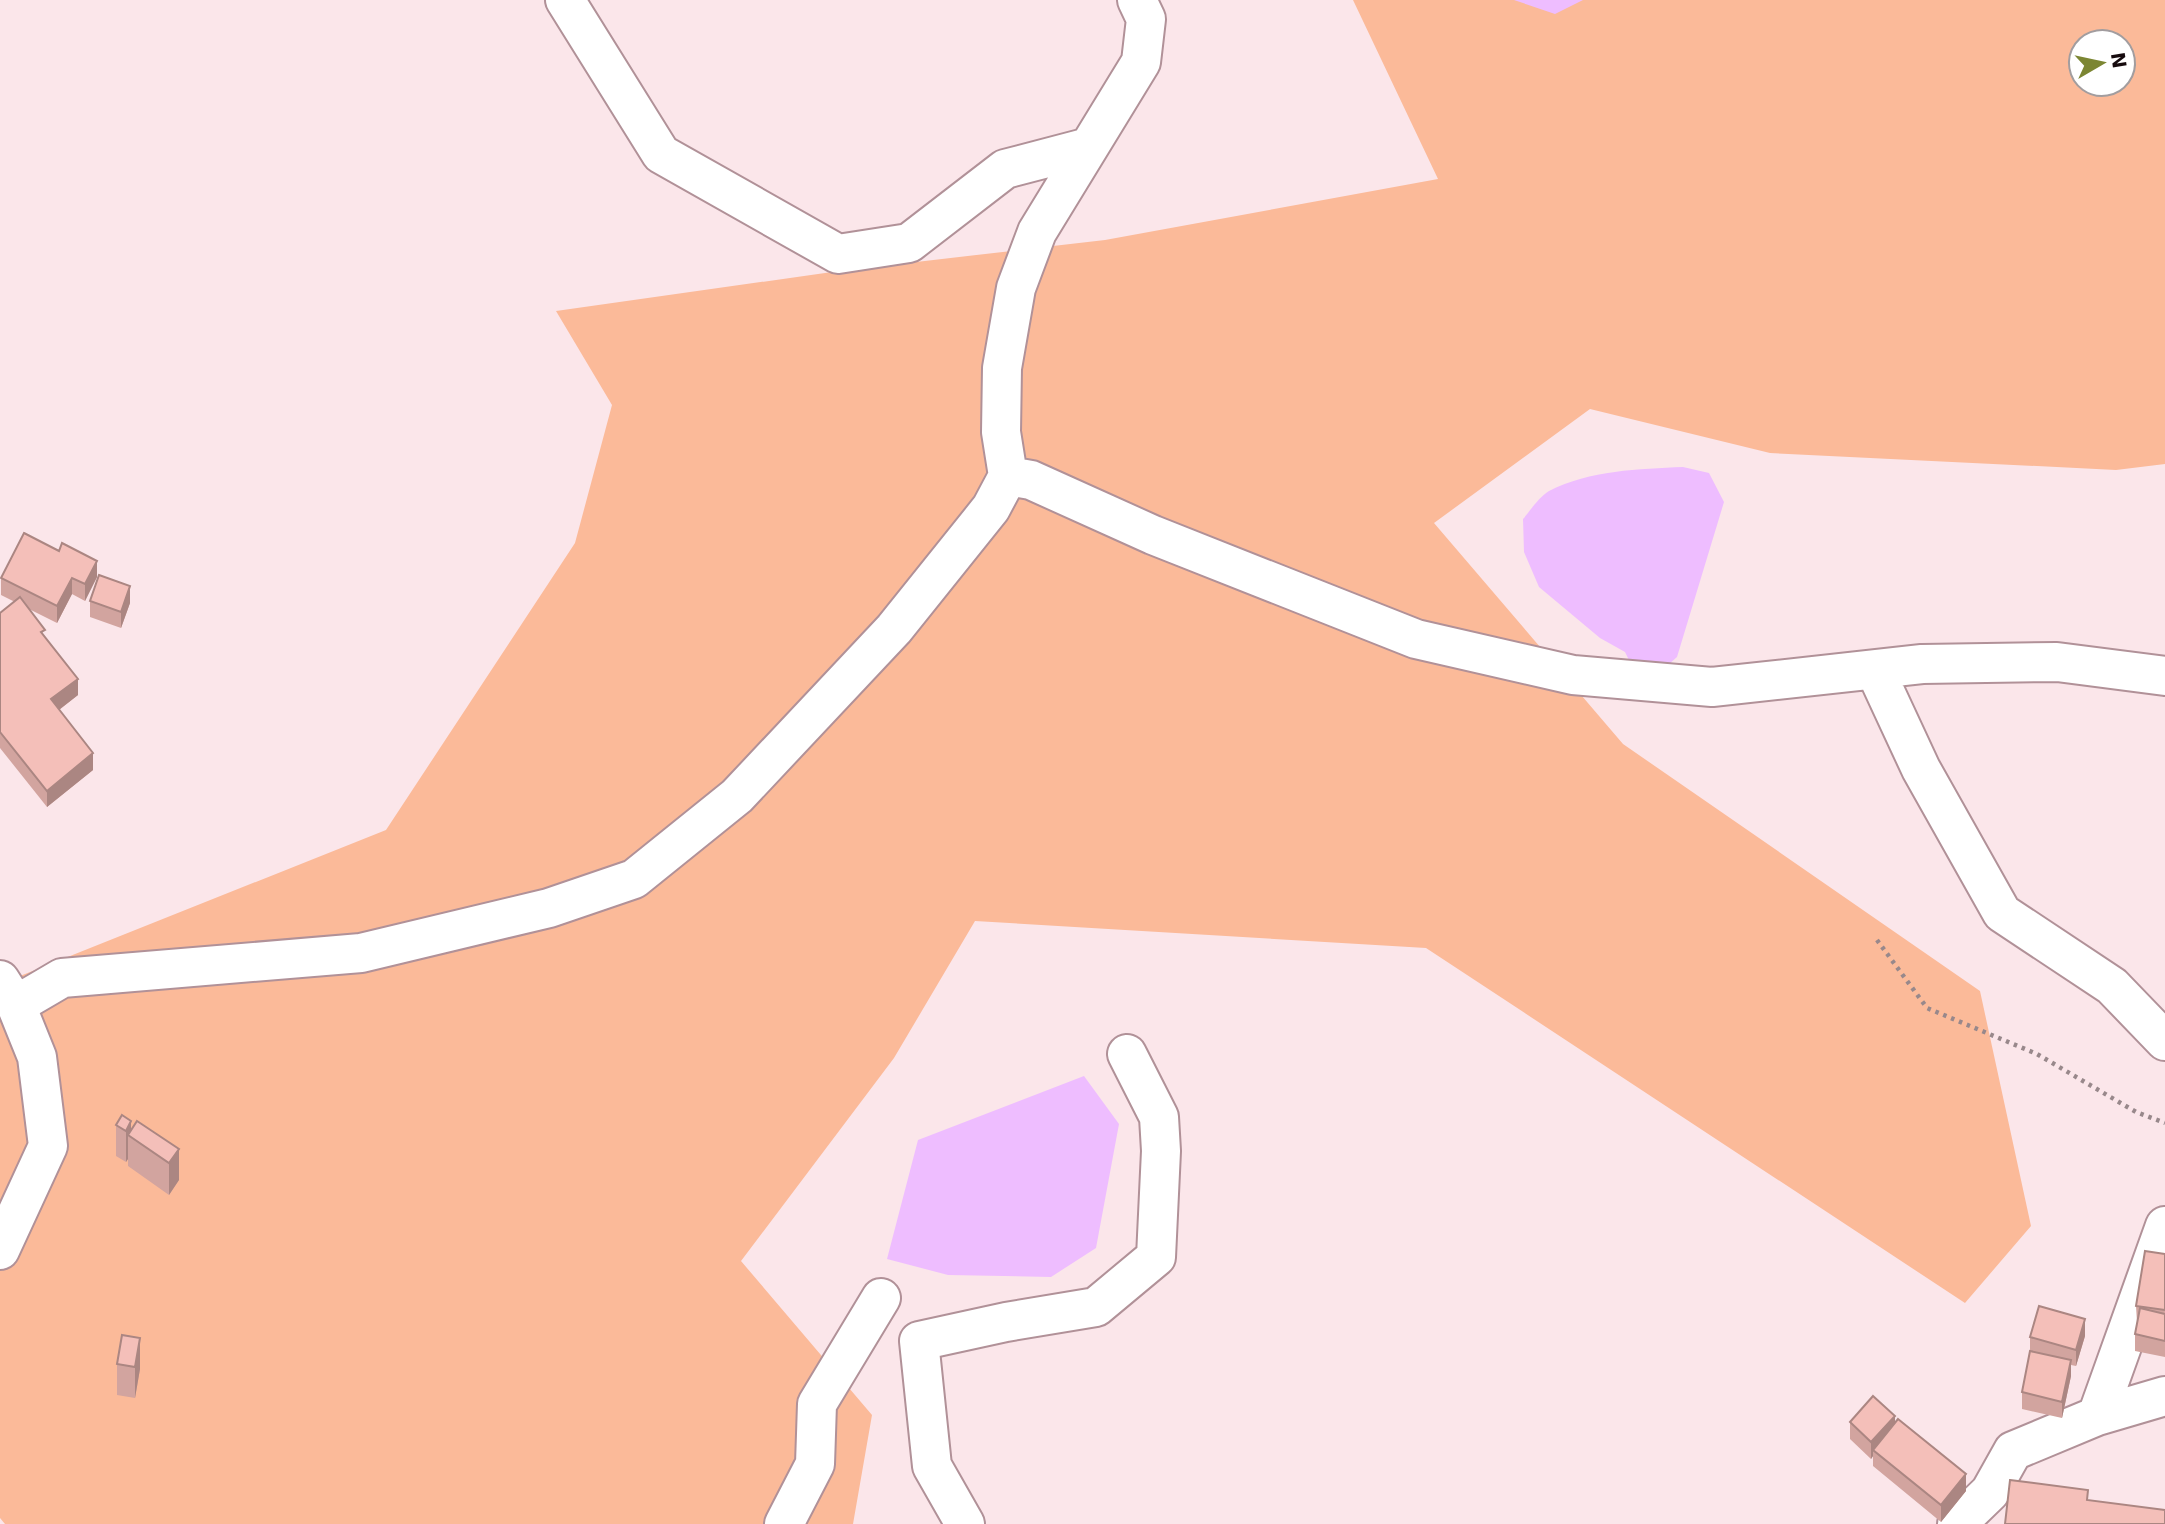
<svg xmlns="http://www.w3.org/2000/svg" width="2165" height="1524" font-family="'DejaVu Sans',sans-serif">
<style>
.green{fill:#fbba99;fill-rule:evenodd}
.water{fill:#eebdff}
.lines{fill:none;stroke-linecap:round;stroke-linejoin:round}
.street-casing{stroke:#b19198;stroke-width:42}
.path{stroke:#98888b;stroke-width:4.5;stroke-dasharray:3.5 5;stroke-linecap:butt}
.street{stroke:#fff;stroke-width:38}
.wall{fill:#d2a49f}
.shaded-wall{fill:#ab8682}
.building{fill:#f4bfb9;stroke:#ab8682;stroke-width:2}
</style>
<rect width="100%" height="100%" fill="#fbe6ea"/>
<path class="green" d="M 1353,0 L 2165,0 L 2165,464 L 2116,470 L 1770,453 L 1590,409 L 1434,523 L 1623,744 L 1980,991 L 2031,1226 L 1965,1303 L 1426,948 L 975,921 L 894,1058 L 741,1261 L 872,1415 L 853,1524 L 5,1524 L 0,1518 L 0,984 L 386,830 L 575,543 L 612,405 L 556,311 L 839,271 L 1105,240 L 1438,179 ZM 2081,42 L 2123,42 L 2123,84 L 2081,84 Z"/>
<path class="water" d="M 1514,0 L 1583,0 L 1555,14 Z
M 1683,467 L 1709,473 L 1724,502 L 1677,657 L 1660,672 L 1632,666 L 1625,652 L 1600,638 L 1539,587 L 1524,552 L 1523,519 C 1530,511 1539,497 1549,491 C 1590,470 1639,469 1683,467 Z
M 1084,1076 L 1119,1124 L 1096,1248 L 1051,1277 L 948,1275 L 887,1259 L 918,1140 Z"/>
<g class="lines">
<defs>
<path id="street" d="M 565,0 L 661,154 L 838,254 L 909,243 L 1005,169 L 1089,147
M 1008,476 L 1031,480 L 1153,535 L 1416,639 L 1573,675 L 1712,687 L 1922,664 L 2057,662 L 2165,676
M 1875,670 L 1921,769 L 2002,913 L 2112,986 L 2165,1041
M 0,980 L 16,1005 L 37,1057 L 48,1146 L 0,1250
M 16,1005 L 62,978 L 361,953 L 549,908 L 634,879 L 737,796 L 894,629 L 991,508 L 1008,476 L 1001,432 L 1002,368 L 1016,288 L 1037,232 L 1141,62 L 1146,19 L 1137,0
M 2097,1416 L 2165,1396
M 784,1524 L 815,1464 L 817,1404 L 881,1298
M 965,1524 L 932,1466 L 919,1341 L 1006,1322 L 1096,1307 L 1156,1257 L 1161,1151 L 1159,1117 L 1127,1054
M 1957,1524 L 1990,1492 L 2013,1451 L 2097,1416 L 2165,1226"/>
</defs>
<use href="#street" class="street-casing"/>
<path class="path" d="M 1877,940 L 1927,1008 L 2037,1054 L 2136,1112 L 2165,1123"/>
<use href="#street" class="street"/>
</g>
<path class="wall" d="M 97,577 L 85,601 L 72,594 L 57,623 L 29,609 L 78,695 L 59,710 L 93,770 L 47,807 L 0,748 L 0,613 L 15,602 L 1,595 L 1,578 Z
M 90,601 L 130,603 L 121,628 L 90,617 Z
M 116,1125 L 131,1129 L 179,1149 L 179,1180 L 169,1195 L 128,1166 L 128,1159 L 126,1162 L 116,1156 Z
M 2165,1254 L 2165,1357 L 2135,1351 L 2135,1334 L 2137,1322 L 2136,1306 Z
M 122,1335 L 140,1369 L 135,1398 L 117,1395 L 117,1364 Z
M 2085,1336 L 2076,1366 L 2071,1365 L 2071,1376 L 2062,1418 L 2022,1409 L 2022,1392 L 2030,1352 L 2030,1337 Z
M 1850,1422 L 1895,1423 L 1966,1491 L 1941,1522 L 1873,1466 L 1873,1456 L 1871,1459 L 1850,1439 Z"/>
<path class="shaded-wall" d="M 97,561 L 97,577 L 85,601 L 85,584 Z
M 72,578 L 72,594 L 57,623 L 57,606 Z
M 130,586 L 130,603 L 121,628 L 121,612 Z
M 78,679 L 78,695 L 51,716 L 51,699 Z
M 93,753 L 93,770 L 47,807 L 47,791 Z
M 131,1121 L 131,1137 L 128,1135 L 128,1159 L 126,1162 L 126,1131 Z
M 179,1149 L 179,1180 L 169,1195 L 169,1163 Z
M 2085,1319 L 2085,1336 L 2076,1366 L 2076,1350 Z
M 140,1338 L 140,1369 L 135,1398 L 135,1367 Z
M 2071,1360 L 2071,1376 L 2062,1418 L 2062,1402 Z
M 1895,1416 L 1895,1432 L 1873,1450 L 1873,1456 L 1871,1459 L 1871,1442 Z
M 1966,1474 L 1966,1491 L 1941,1522 L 1941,1505 Z"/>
<path class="building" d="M 24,533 L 59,551 L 62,543 L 97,561 L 85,584 L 72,578 L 57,606 L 1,578 Z
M 99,575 L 130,586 L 121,612 L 90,601 Z
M 20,597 L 45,630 L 41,632 L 78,679 L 51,699 L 93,753 L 47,791 L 0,732 L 0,613 Z
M 122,1115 L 131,1121 L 126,1131 L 116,1125 Z
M 137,1121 L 179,1149 L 169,1163 L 128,1135 Z
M 2145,1251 L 2165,1254 L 2165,1310 L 2136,1306 Z
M 2039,1306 L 2085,1319 L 2076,1350 L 2030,1337 Z
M 2140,1308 L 2165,1314 L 2165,1341 L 2135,1334 Z
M 122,1335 L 140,1338 L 135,1367 L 117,1364 Z
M 2030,1351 L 2071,1360 L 2062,1402 L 2022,1392 Z
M 1873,1396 L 1895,1416 L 1871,1442 L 1850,1422 Z
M 1898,1419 L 1966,1474 L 1941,1505 L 1873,1450 Z
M 2010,1480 L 2088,1490 L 2087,1500 L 2165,1510 L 2165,1524 L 2005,1524 Z"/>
<g transform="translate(2102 63) rotate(81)"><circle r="33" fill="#ffffff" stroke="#a29d9f" stroke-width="2"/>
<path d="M0-5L12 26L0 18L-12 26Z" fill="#7c8633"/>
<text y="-10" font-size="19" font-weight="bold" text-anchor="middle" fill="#160b0e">N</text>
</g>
</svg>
